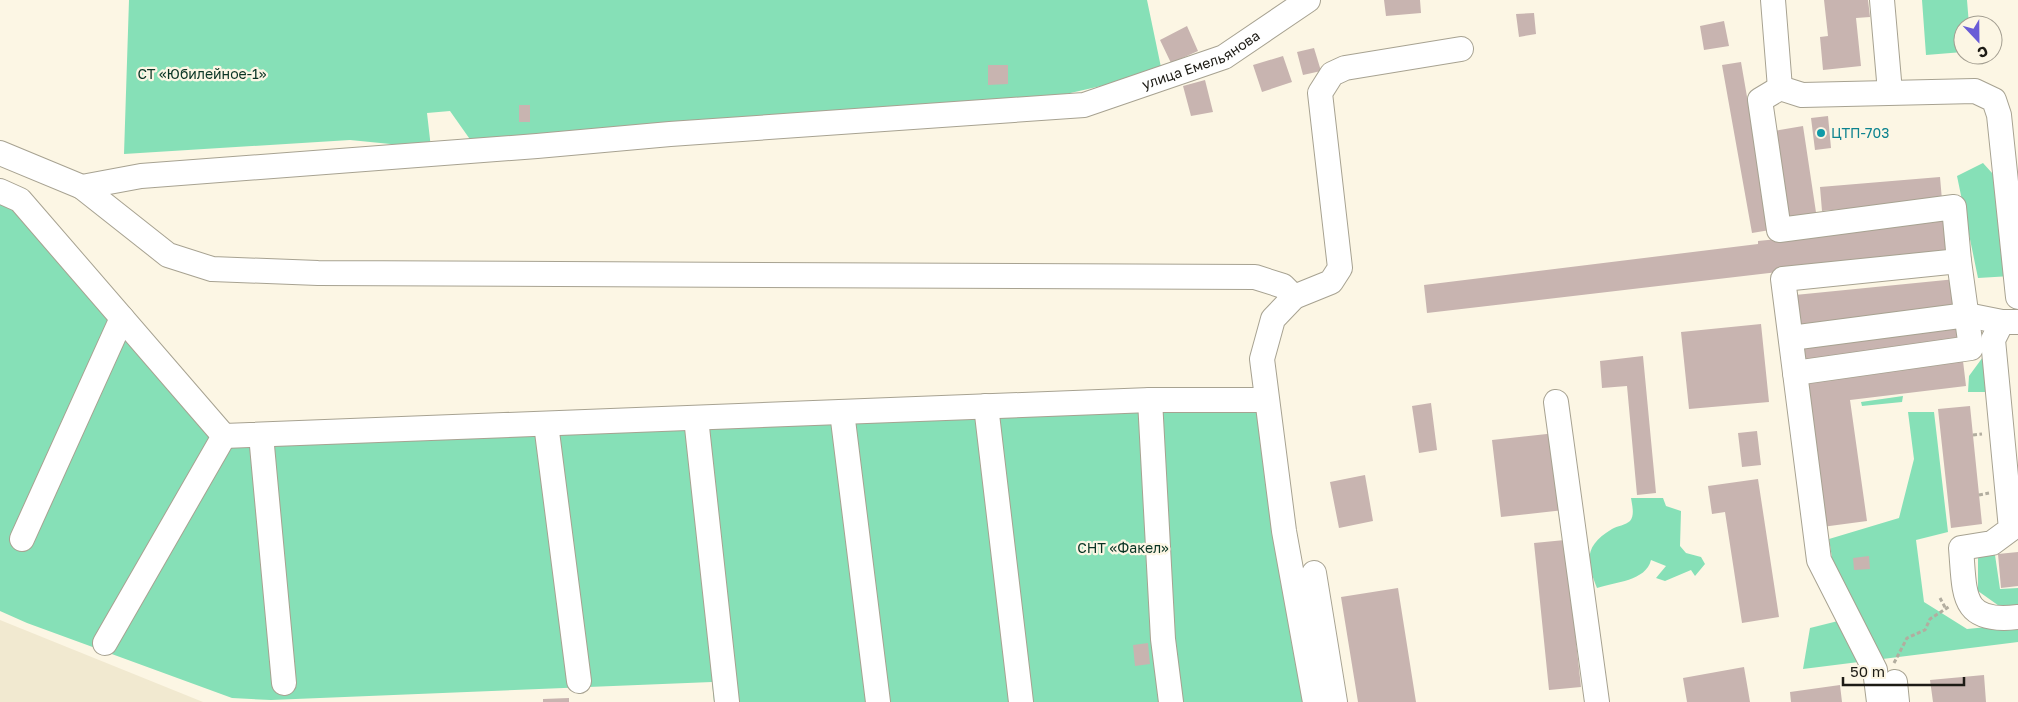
<svg xmlns="http://www.w3.org/2000/svg" width="2018" height="702" font-family="'Golos Text',sans-serif">
<style>
.built{fill:#f1e9d0}
.green{fill:#86e0b7}
.building{fill:#c8b4b0}
.lines{fill:none;stroke-linecap:round;stroke-linejoin:round}
.minor-casing{stroke:#a7a291;stroke-width:26}
.path{stroke:#b2ad9f;stroke-width:3;stroke-dasharray:4 2.5;stroke-linecap:butt}
.minor{stroke:#fff;stroke-width:24}
.culture-dot{fill:#0f9aa8;stroke:#fcf6e4;stroke-width:2}
.labels{text-anchor:middle;stroke-width:4.5;stroke-linejoin:round;paint-order:stroke}
.street-label{font-size:14px;fill:#1d1b15;stroke:#fcf6e4}
.park-label{font-size:14px;fill:#093424;stroke:#fcf6e4}
.culture-label{font-size:14px;fill:#0d838f;stroke:#fcf6e4;text-anchor:start}
</style>
<rect width="100%" height="100%" fill="#fcf6e4"/>
<path class="built" d="M 0,620 L 203,702 L 0,702 Z"/>
<path class="green" d="M 129,0 L 1147,0 L 1162,72 L 1053,97 L 474,145 L 450,111 L 427,113 L 431,148 L 350,140 L 124,154 Z
M 1922,0 L 1967,0 L 1969,25 L 1963,25 L 1963,52 L 1926,55 Z
M 1983,163 L 2002,184 L 2011,276 L 1978,278 L 1957,176 Z
M 0,191 L 228,429 L 1257,390 L 1306,702 L 714,702 L 712,682 L 271,700 L 232,698 L 27,623 L 0,611 Z
M 1991,346 L 1990,417 L 1986,392 L 1968,392 L 1969,376 Z
M 1903,396 L 1902,402 L 1862,406 L 1861,402 Z
M 1908,412 L 1934,412 L 1948,532 L 1916,540 L 1924,602 L 1967,629 L 2018,624 L 2018,642 L 1803,669 L 1810,628 L 1842,620 L 1829,539 L 1899,518 L 1914,459 Z
M 1631,498 L 1663,498 L 1666,506 L 1681,511 L 1680,546 L 1686,553 L 1701,557 L 1705,564 L 1695,576 L 1691,570 L 1665,581 L 1656,578 L 1666,566 L 1651,560 C 1646,581 1615,582 1597,588 C 1586,560 1584,546 1612,529 C 1617,526 1626,525 1630,521 C 1635,515 1632,505 1631,498 Z
M 1998,547 L 1995,555 L 2000,589 L 2018,588 L 2018,606 L 2002,608 L 1978,591 L 1978,556 Z"/>
<path class="building" d="M 1384,0 L 1420,0 L 1421,13 L 1386,16 Z
M 1824,0 L 1868,0 L 1870,17 L 1856,18 L 1861,66 L 1823,70 L 1820,37 L 1828,36 Z
M 1534,13 L 1536,34 L 1519,37 L 1516,14 Z
M 1724,21 L 1729,46 L 1704,50 L 1700,26 Z
M 1187,26 L 1198,51 L 1171,63 L 1160,40 Z
M 1314,48 L 1321,71 L 1303,75 L 1297,52 Z
M 1283,56 L 1292,82 L 1262,92 L 1253,65 Z
M 1741,62 L 1770,230 L 1752,233 L 1722,65 Z
M 988,65 L 1008,65 L 1008,84 L 988,85 Z
M 1205,80 L 1213,112 L 1191,116 L 1183,86 Z
M 519,105 L 530,105 L 530,122 L 519,122 Z
M 1828,116 L 1831,148 L 1815,150 L 1811,118 Z
M 1803,126 L 1817,219 L 1788,223 L 1774,131 Z
M 1940,177 L 1942,200 L 1822,211 L 1820,187 Z
M 1946,221 L 1949,252 L 1427,313 L 1424,285 L 1758,244 L 1758,241 Z
M 1956,279 L 1959,310 L 1798,326 L 1795,295 Z
M 1761,324 L 1769,402 L 1689,409 L 1681,332 Z
M 1959,327 L 1961,343 L 1804,364 L 1801,348 Z
M 1643,356 L 1656,493 L 1637,495 L 1627,386 L 1602,388 L 1600,361 Z
M 1963,361 L 1966,386 L 1850,400 L 1867,521 L 1822,527 L 1803,380 Z
M 1431,403 L 1437,450 L 1419,453 L 1412,406 Z
M 1970,406 L 1982,524 L 1951,528 L 1938,409 Z
M 1757,431 L 1761,465 L 1742,467 L 1738,433 Z
M 1556,433 L 1564,510 L 1501,517 L 1492,440 Z
M 1365,475 L 1373,521 L 1339,528 L 1330,482 Z
M 1758,479 L 1779,617 L 1742,623 L 1725,512 L 1712,514 L 1708,486 Z
M 1565,540 L 1581,687 L 1549,690 L 1534,543 Z
M 2018,552 L 2018,586 L 2001,588 L 1998,554 Z
M 1869,556 L 1870,569 L 1854,570 L 1853,558 Z
M 1398,588 L 1416,702 L 1358,702 L 1341,597 Z
M 1148,643 L 1150,664 L 1135,666 L 1133,645 Z
M 1744,667 L 1750,702 L 1687,702 L 1683,678 Z
M 1984,675 L 1986,702 L 1933,702 L 1930,680 Z
M 1840,685 L 1842,702 L 1791,702 L 1790,692 Z
M 569,698 L 569,702 L 543,702 L 543,699 Z"/>
<g class="lines">
<defs>
<g id="minor">
<path d="M 1773,0 L 1780,88 L 1802,95 L 1975,91 L 1994,100 L 1999,115 L 2018,297"/>
<path d="M 1882,0 L 1890,92"/>
<path d="M 1780,88 L 1760,100 L 1779,230 L 1954,207 L 1959,261 L 1783,279 L 1819,560 L 1875,670 L 1879,702"/>
<path id="s1" d="M 0,153 L 82,187 L 141,176 L 537,146 L 670,134 L 1084,105 L 1224,57 L 1308,0"/>
<path d="M 82,187 L 168,255 L 212,269 L 318,273 L 1255,277 L 1283,286 L 1294,297"/>
<path d="M 0,191 L 20,200 L 224,436"/>
<path d="M 2018,322 L 2002,322 L 1993,340 L 2011,529 L 1992,543 L 1961,548 C 1965,594 1960,624 2018,617"/>
<path d="M 1791,338 L 1967,315 L 2002,322"/>
<path d="M 1795,373 L 1971,348 L 1959,261"/>
<path d="M 1150,400 L 1163,639 L 1171,702"/>
<path d="M 1556,402 L 1597,702"/>
<path d="M 986,406 L 1021,702"/>
<path d="M 842,412 L 878,702"/>
<path d="M 696,418 L 727,702"/>
<path d="M 546,424 L 579,681"/>
<path d="M 261,435 L 284,683"/>
<path d="M 224,436 L 1150,400 L 1266,400"/>
<path d="M 22,539 L 122,318"/>
<path d="M 1314,573 L 1335,702"/>
<path d="M 105,643 L 224,436"/>
<path d="M 1895,682 L 1897,702"/>
<path d="M 1315,702 L 1284,531 L 1262,359 L 1273,319 L 1294,297 L 1331,282 L 1340,268 L 1320,93 L 1332,74 L 1345,68 L 1461,49"/>
</g>
</defs>
<use href="#minor" class="minor-casing"/>
<path class="path" d="M 1973,435 L 1982,434
M 1979,495 L 1989,493
M 1940,598 L 1946,609
M 1894,663 L 1907,638 L 1925,630 L 1930,619 L 1950,606"/>
<use href="#minor" class="minor"/>
</g>
<circle class="culture-dot" cx="1821" cy="133" r="5"/>
<g class="labels">
<g class="street-label">
<text dy="5" stroke="none"><textPath href="#s1" startOffset="1220">улица Емельянова</textPath></text>
</g>
<g class="park-label">
<text x="202" y="79">СТ «Юбилейное-1»</text>
<text x="1123" y="553">СНТ «Факел»</text>
</g>
<g class="culture-label">
<text x="1831" y="138">ЦТП-703</text>
</g>
</g>
<g transform="translate(1978 40) rotate(158)"><circle r="24" fill="#fcf6e4" stroke="#a39e91"/>
<path d="M0-4L9 19L0 12L-9 19Z" fill="#695cd6"/>
<text y="-8" font-size="14" font-weight="bold" text-anchor="middle" fill="#1d1b15">С</text>
</g>
<path d="M1843 677v8h121v-8" fill="none" stroke="#1d1b15" stroke-width="2.5"/>
<text x="1850" y="677" font-size="15" fill="#1d1b15" stroke="#fcf6e4" stroke-width="4" paint-order="stroke">50 m</text>
</svg>
